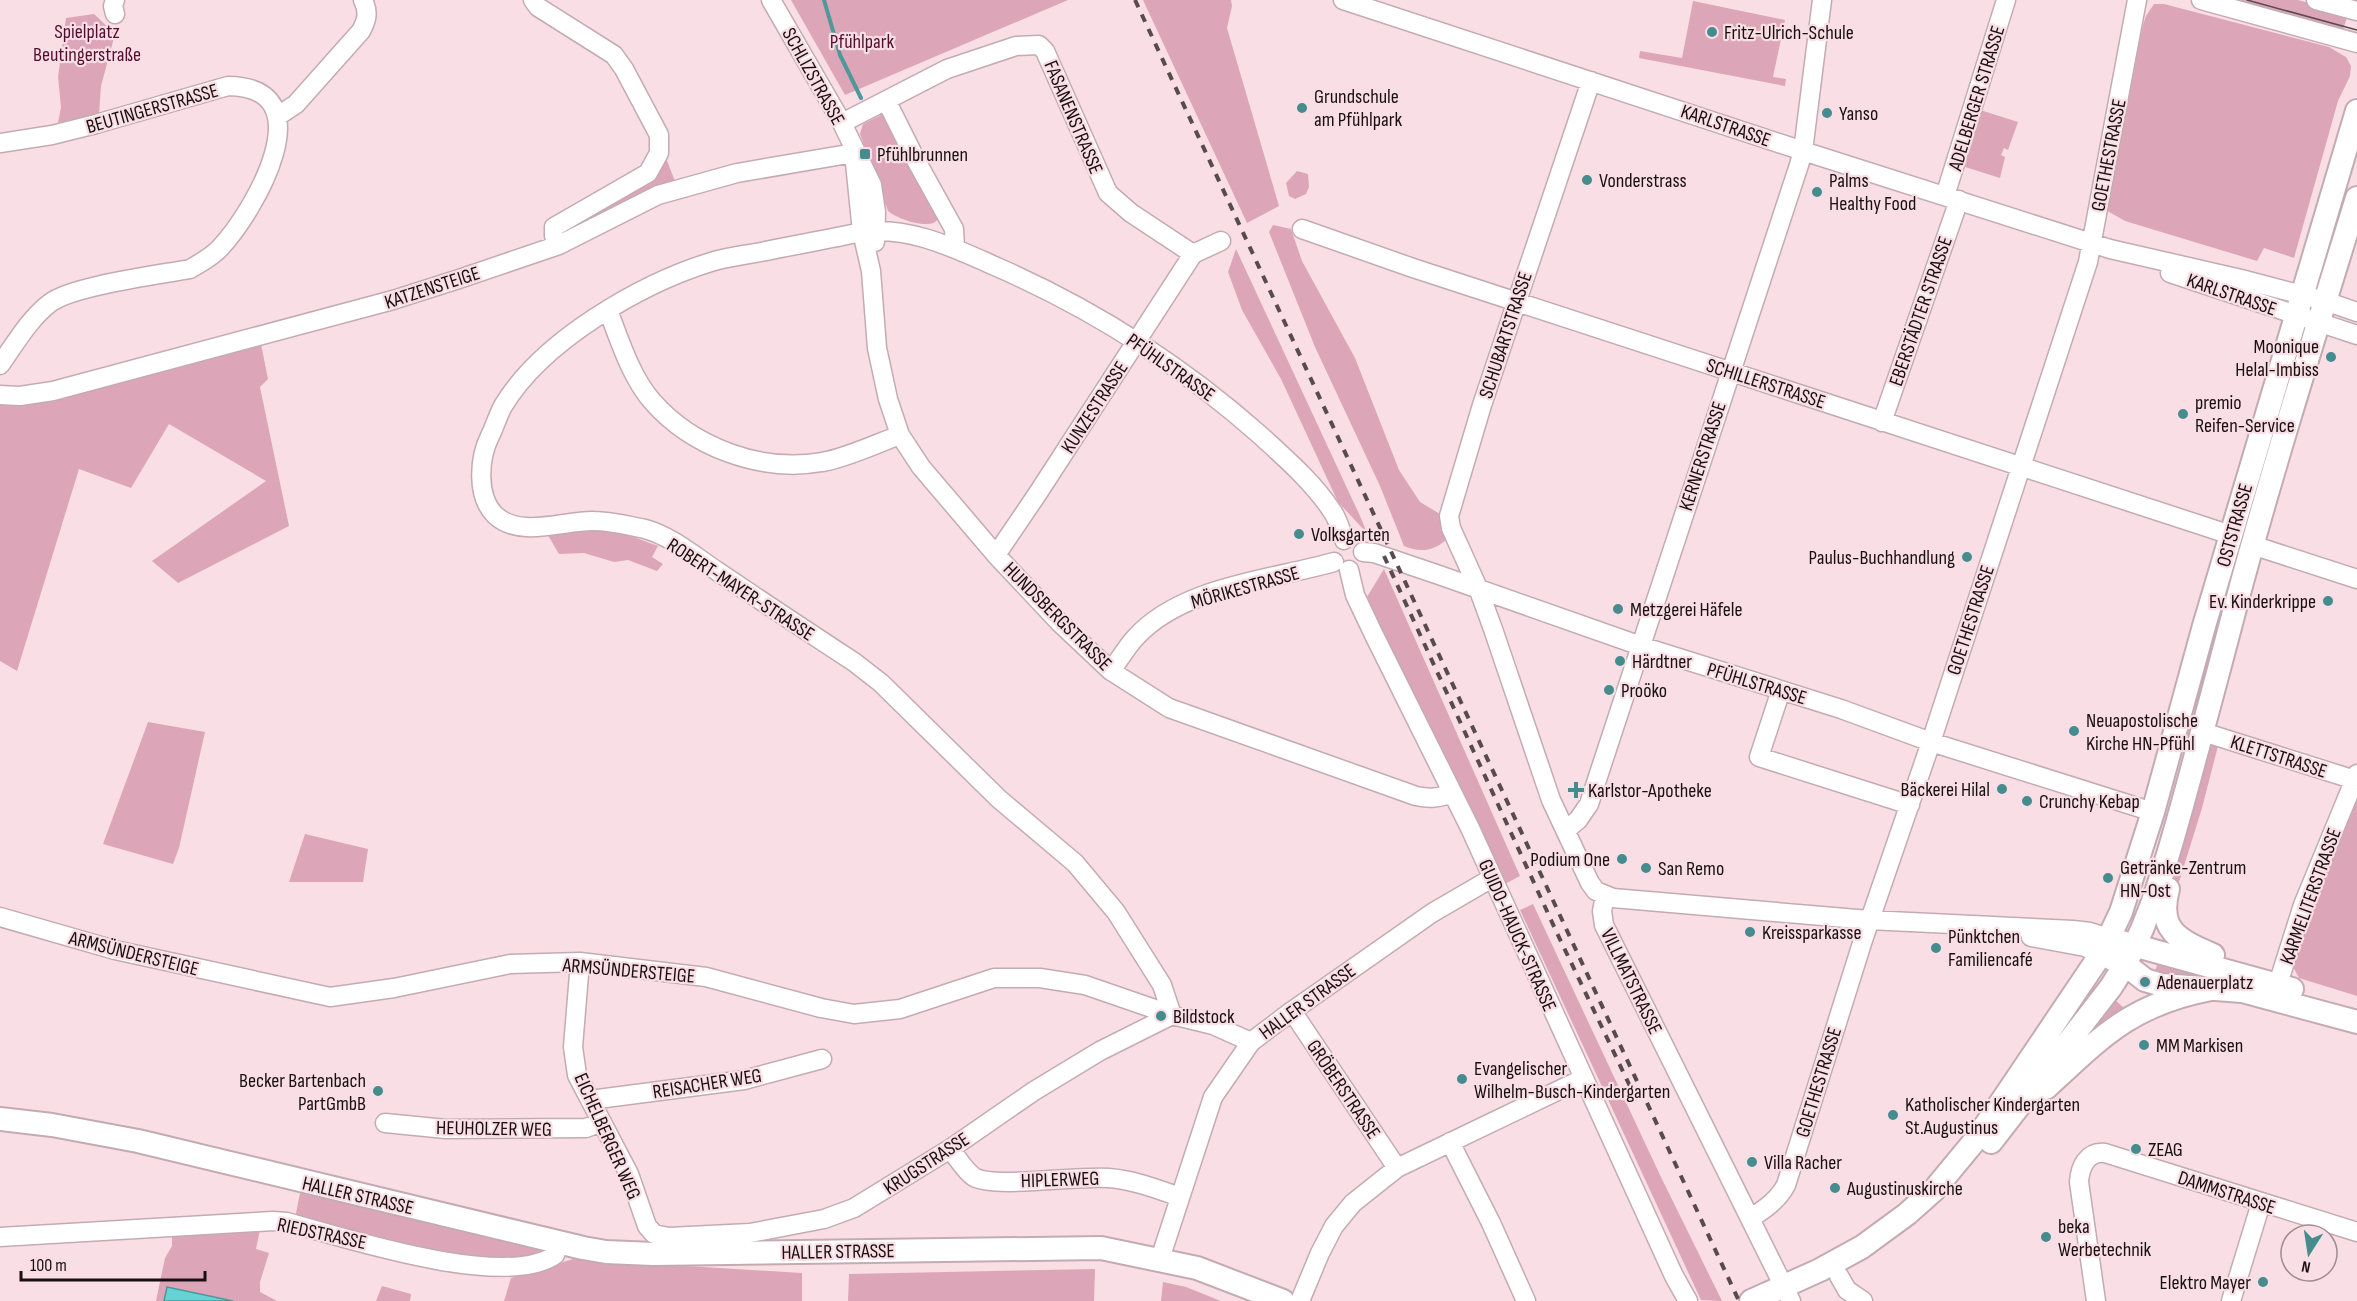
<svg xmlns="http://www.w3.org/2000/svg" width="2357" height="1301" font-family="'Sofia Sans Condensed',sans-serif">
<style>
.green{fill:#dda6b8}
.water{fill:#65d2d5;stroke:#4e989a;stroke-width:1.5}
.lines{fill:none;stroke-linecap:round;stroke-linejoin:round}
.stream{stroke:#4e989a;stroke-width:4}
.minor-casing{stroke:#c4abb3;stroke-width:21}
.major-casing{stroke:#c4abb3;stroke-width:26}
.minor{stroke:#fff;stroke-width:18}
.major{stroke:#fff;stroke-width:22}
.tram{stroke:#584b4f;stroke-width:1.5}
.rail{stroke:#584b4f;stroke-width:4;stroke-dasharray:8 8;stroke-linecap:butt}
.poi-dot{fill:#448c8e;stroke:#f9dee6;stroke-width:2}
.labels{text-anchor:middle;stroke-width:4.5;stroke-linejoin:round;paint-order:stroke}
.park-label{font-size:20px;fill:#530e2f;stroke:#f9dee6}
.poi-label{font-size:20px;fill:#170f12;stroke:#f9dee6;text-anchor:start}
.street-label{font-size:20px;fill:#170f12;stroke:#f9dee6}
</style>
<rect width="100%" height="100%" fill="#f9dee6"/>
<path class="green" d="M 791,0 L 1068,0 L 845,95 Z
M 1143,0 L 1231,0 L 1232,6 L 1227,28 L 1279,206 L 1247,223 Z
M 2220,0 L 2298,0 L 2348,14 L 2342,33 Z
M 1693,1 L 1785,20 L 1773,77 L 1786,79 L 1785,86 L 1639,58 L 1640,51 L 1682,58 Z
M 2154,4 L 2164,4 L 2329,47 L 2346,57 L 2351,66 L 2350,76 L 2338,101 L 2294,258 L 2264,248 L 2257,261 L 2125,221 L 2104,209 L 2143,25 L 2146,16 Z
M 94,14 L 115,34 L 101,86 L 99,114 L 58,123 L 61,107 L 58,77 L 66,18 Z
M 1977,109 L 2018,122 L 2008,150 L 2004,148 L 2001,155 L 2005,157 L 2000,178 L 1962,166 Z
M 881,115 L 884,115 L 938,214 L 938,219 C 931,231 897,219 888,211 L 860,134 L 863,124 Z
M 666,158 L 676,184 L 562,235 L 563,229 Z
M 1297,171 L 1308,174 L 1309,187 L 1306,194 L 1295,199 L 1289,196 L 1286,183 Z
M 1273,225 L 1291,229 L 1302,261 L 1355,358 L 1399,470 L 1420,502 L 1440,514 L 1446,540 C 1433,551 1420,553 1404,546 L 1380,486 L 1315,347 L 1269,232 Z
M 1236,249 L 1360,516 L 1367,533 L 1338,502 L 1281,379 L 1242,310 L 1228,272 Z
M 261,344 L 268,379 L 260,387 L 289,526 L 178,583 L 152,561 L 266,481 L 169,424 L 131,488 L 79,469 L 17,671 L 0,661 L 0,401 Z
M 593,530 L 628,535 L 658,546 L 652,557 L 663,564 L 657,571 L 628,560 L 614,562 L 584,553 L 559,554 L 546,532 Z
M 2232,560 L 2240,562 L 2174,806 L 2138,912 L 2191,732 Z
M 1384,569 L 1520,876 L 1503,885 L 1367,597 Z
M 148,722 L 205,732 L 179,848 L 173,864 L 103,844 Z
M 2212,743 L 2218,746 L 2202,808 L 2174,898 L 2170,897 L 2207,749 Z
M 2357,798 L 2357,996 L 2299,978 L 2291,963 Z
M 305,834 L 368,849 L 363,882 L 289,882 Z
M 1533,904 L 1660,1175 L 1722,1301 L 1701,1300 L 1520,910 Z
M 2158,961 L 2209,977 L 2175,979 L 2155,972 Z
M 2112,997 L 2125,1009 L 2081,1042 Z
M 300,1193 L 533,1247 L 541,1252 L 537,1256 L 493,1259 L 456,1255 L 295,1218 Z
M 261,1225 L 256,1249 L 269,1253 L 260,1282 L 260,1292 L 277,1301 L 233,1301 L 168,1287 L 164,1301 L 156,1301 L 165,1258 L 172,1246 L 172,1233 Z
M 573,1259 L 802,1273 L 802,1301 L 504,1301 L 511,1278 Z
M 1095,1269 L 1094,1301 L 848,1301 L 849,1274 Z
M 1163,1282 L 1186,1287 L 1221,1301 L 1161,1301 Z
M 382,1286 L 411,1294 L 410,1301 L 376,1301 Z"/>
<path class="water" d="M 167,1287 L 233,1301 L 164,1301 Z"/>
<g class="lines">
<path class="stream" d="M 824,0 L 840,55 L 861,98"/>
<defs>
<path id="minor" d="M 533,0 L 538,7 L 614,55 L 624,69 L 659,135 L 659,153 L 648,173 L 554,227 L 554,236 L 559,245
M 771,0 L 842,123 L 872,185 L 876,212 L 875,242
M 1343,0 L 1803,151 L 2110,249 L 2241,279 L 2325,301 L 2357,312
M 2201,0 L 2357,43
M 2316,0 L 2357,11
M 115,14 L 113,6 L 115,0
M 1591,81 L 1482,405 L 1449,516 L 1451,528 L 1478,588 L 1493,629 L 1551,800 L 1590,883 L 1596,891 L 1613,898 L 1869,920 L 2073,930 L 2090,932 L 2109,938
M 887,102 L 918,164 L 954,229 L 955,248
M 278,116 L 296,104 L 361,31 C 367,20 369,12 363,0
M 842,123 L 947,69 L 1016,46 L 1039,45 L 1045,51 L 1108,193 L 1131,213 L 1193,254
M 0,143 L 52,135 L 96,124 L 228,86 C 327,87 254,212 220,248 C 212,257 200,263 190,269 C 158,275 72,286 50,303 C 29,319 15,344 0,365
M 854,153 L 862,232 L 871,271 L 877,348 L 888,399 L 900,435 L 921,467 L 996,555 L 1060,623 L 1111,671 L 1169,708 L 1416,796 C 1430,799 1439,798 1452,793
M 1945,196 L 2006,0
M 1302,229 L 1413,268 L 2231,535
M 2170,273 L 2357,335
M 608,310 C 619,339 631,377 652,401 C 692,447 761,473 822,462 C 844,459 878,443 900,435
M 0,395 L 20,396 L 53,391 L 393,300 L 459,279 L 559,245 L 658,195 L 737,173 L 854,153
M 1882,422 L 1959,200
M 2252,545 L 2357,579
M 1363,552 L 1374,553 L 1439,575 L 1641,646 L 1841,709 L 1931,742 L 2153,812
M 996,555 L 1038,493 L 1193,254 L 1221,241
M 1349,570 L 1355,595 L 1374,635 L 1470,828 L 1674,1276 L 1688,1301
M 1111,671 C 1119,660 1126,648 1135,638 C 1182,586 1271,580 1334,562
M 1781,690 L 1759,757 L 1910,805
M 2203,732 L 2355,780
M 1566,830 L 1578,820 L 1589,804 L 1799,165 L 1803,151 L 1822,0
M 1605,896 L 1602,911 L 1604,925 L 1791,1301
M 0,917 L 115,950 L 330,997 L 394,988 L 510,964 L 580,962 L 706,977 L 821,1008 L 854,1014 L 900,1009 L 994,978 L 1040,978 L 1085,985 L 1172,1015 L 1213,1025 L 1251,1042
M 2031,937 L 2085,947 L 2101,954
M 580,962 L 573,1047 L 577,1075 L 629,1174 L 647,1226 L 654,1234 L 669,1237 L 750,1233 L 824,1219 L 854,1208 L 950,1149 L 1034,1091 L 1100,1051 L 1172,1015
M 2278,984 L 2303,905 L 2357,774
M 1292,1011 L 1397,1168
M 1172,1015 L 1162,985 L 1116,912 L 1075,863 L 999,799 L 881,683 L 854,662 C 808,632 763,602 717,571 C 696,557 671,536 645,529 C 630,526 610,521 594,521 C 565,520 520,539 495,515 C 476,496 479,458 490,436 C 495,426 498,415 503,406 C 542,341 640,284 711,262 C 727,257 745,255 761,252 C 795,245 829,239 862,232 C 910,226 954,248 997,267 C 1093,309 1181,365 1260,435 C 1285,458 1313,482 1332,511 C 1338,519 1341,530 1344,540
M 590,1100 L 744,1080 L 822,1059
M 385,1123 L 446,1129 L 586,1128 L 602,1122
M 1450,1142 L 1491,1223 L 1526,1301
M 950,1149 C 957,1157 965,1171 974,1177 C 995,1189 1080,1175 1109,1178 C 1134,1180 1157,1189 1180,1197
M 1751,1218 C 1765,1209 1778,1200 1786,1185 L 1863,940 L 1931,742 L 2088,262 L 2137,0
M 0,1237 L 273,1221 L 287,1222 C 345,1238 505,1290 555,1255 L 559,1243
M 1160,1259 L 1213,1097 L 1251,1042 L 1292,1011 L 1432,913 L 1492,878
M 1839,1276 L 1847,1290 L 1863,1301
M 1300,1301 L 1320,1253 L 1334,1226 L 1353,1203 L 1397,1168 L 1582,1079
M 2096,1301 L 2079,1182 C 2080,1167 2087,1151 2105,1153 L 2357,1232
M 2231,1301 L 2261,1203"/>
<path id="major" d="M 2168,889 C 2157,930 2178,940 2213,955
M 2122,942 L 2292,989
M 2112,959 L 2126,965 L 2145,980 L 2162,985 L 2242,991 L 2357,1022
M 2046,1088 C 2102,1036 2132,1004 2211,989
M 0,1119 L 52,1125 L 138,1141 L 583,1248 L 606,1252 L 653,1254 L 1101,1248 L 1197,1268 L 1283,1301
M 1991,1142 L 2111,987 C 2148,932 2164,869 2182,806 C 2200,740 2218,674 2235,608 C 2272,470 2315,334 2357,198
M 1751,1301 L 1820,1270 L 1862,1247 L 1907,1214 L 1934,1190 L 1977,1138 L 2101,954 L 2121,912 L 2153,812 L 2204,626 L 2357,111"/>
</defs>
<use href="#minor" class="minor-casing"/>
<use href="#major" class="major-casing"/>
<use href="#minor" class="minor"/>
<use href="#major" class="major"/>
<path class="tram" d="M 2247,0 L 2357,30"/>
<path class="rail" d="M 1135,0 L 1739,1301
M 1384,556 L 1557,933 L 1638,1103"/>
</g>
<g class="poi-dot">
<circle cx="1712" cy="32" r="6"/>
<circle cx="1302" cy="108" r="6"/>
<circle cx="1827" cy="113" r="6"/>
<rect x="859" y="148" width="12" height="12" rx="3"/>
<circle cx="1587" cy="180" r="6"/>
<circle cx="1817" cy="192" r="6"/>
<circle cx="2331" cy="357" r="6"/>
<circle cx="2183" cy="414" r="6"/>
<circle cx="1299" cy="534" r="6"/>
<circle cx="1967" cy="557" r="6"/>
<circle cx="2328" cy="601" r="6"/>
<circle cx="1618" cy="609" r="6"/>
<circle cx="1620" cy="661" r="6"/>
<circle cx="1609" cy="690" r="6"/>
<circle cx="2074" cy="731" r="6"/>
<circle cx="2002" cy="789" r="6"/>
<path d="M1573 781h6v6h6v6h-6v6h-6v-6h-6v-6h6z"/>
<circle cx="2027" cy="801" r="6"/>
<circle cx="1622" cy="859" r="6"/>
<circle cx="1646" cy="868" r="6"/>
<circle cx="2108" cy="878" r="6"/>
<circle cx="1750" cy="932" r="6"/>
<circle cx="1936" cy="948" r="6"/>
<circle cx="2145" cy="982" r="6"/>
<circle cx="1161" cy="1016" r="6"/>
<circle cx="2144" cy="1045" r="6"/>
<circle cx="1462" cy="1079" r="6"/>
<circle cx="378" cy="1091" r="6"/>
<circle cx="1893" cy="1115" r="6"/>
<circle cx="2136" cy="1149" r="6"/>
<circle cx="1752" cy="1162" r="6"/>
<circle cx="1835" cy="1188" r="6"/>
<circle cx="2046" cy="1237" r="6"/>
<circle cx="2263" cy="1282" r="6"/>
</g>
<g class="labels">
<g class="park-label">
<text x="87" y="38">Spielplatz<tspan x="87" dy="23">Beutingerstraße</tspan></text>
<text x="862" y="48">Pfühlpark</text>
</g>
<g class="poi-label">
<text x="1724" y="39">Fritz-Ulrich-Schule</text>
<text x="1314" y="103">Grundschule<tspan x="1314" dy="23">am Pfühlpark</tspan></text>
<text x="1839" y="120">Yanso</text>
<text x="877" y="161">Pfühlbrunnen</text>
<text x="1599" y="187">Vonderstrass</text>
<text x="1829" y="187">Palms<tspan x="1829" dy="23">Healthy Food</tspan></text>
<text x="2319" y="353" text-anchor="end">Moonique<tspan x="2319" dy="23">Helal-Imbiss</tspan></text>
<text x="2195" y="409">premio<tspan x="2195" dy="23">Reifen-Service</tspan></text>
<text x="1311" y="541">Volksgarten</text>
<text x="1955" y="564" text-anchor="end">Paulus-Buchhandlung</text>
<text x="2316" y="608" text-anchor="end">Ev. Kinderkrippe</text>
<text x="1630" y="616">Metzgerei Häfele</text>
<text x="1632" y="668">Härdtner</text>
<text x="1621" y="697">Proöko</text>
<text x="2086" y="727">Neuapostolische<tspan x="2086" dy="23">Kirche HN-Pfühl</tspan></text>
<text x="1990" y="796" text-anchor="end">Bäckerei Hilal</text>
<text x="1588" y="797">Karlstor-Apotheke</text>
<text x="2039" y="808">Crunchy Kebap</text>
<text x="1610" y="866" text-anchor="end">Podium One</text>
<text x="2120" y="874">Getränke-Zentrum<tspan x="2120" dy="23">HN-Ost</tspan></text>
<text x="1658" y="875">San Remo</text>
<text x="1762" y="939">Kreissparkasse</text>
<text x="1948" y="943">Pünktchen<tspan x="1948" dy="23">Familiencafé</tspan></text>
<text x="2157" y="989">Adenauerplatz</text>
<text x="1173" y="1023">Bildstock</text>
<text x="2156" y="1052">MM Markisen</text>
<text x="1474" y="1075">Evangelischer<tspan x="1474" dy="23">Wilhelm-Busch-Kindergarten</tspan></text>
<text x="366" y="1087" text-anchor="end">Becker Bartenbach<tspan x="366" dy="23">PartGmbB</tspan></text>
<text x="1905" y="1111">Katholischer Kindergarten<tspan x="1905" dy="23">St.Augustinus</tspan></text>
<text x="2148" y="1156">ZEAG</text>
<text x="1764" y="1169">Villa Racher</text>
<text x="1847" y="1195">Augustinuskirche</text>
<text x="2058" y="1233">beka<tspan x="2058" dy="23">Werbetechnik</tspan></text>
<text x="2251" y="1289" text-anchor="end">Elektro Mayer</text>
</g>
<g class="street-label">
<text transform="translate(814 76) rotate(61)" y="7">SCHLIZSTRASSE</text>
<text transform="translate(1976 98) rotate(-73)" y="7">ADELBERGER STRASSE</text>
<text transform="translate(152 108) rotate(-16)" y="7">BEUTINGERSTRASSE</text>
<text transform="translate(1074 117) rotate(67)" y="7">FASANENSTRASSE</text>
<text transform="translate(1726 125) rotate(19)" y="7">KARLSTRASSE</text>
<text transform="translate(2108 155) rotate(-79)" y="7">GOETHESTRASSE</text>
<text transform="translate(432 287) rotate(-18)" y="7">KATZENSTEIGE</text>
<text transform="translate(2232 294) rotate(19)" y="7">KARLSTRASSE</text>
<text transform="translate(1920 311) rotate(-71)" y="7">EBERSTÄDTER STRASSE</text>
<text transform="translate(1505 335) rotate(-72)" y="7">SCHUBARTSTRASSE</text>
<text transform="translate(1171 367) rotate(35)" y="7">PFÜHLSTRASSE</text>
<text transform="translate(1766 383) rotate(18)" y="7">SCHILLERSTRASSE</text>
<text transform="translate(1094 407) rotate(-57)" y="7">KUNZESTRASSE</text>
<text transform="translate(1702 456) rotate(-72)" y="7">KERNERSTRASSE</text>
<text transform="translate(2234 525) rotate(-74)" y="7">OSTSTRASSE</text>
<text transform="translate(1245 587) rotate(-16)" y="7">MÖRIKESTRASSE</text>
<text transform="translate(741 589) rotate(33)" y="7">ROBERT-MAYER-STRASSE</text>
<text transform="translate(1058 616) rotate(45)" y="7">HUNDSBERGSTRASSE</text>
<text transform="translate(1970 620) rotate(-72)" y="7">GOETHESTRASSE</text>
<text transform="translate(1757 683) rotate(17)" y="7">PFÜHLSTRASSE</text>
<text transform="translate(2279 756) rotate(18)" y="7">KLETTSTRASSE</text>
<text transform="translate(2310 896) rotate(-70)" y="7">KARMELITERSTRASSE</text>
<text transform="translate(1518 935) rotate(66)" y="7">GUIDO-HAUCK-STRASSE</text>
<text transform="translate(134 953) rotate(14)" y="7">ARMSÜNDERSTEIGE</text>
<text transform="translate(629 970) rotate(5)" y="7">ARMSÜNDERSTEIGE</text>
<text transform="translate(1632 981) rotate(64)" y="7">VILLMATSTRASSE</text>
<text transform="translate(1307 1001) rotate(-36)" y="7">HALLER STRASSE</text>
<text transform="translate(1818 1082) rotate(-73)" y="7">GOETHESTRASSE</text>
<text transform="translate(707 1083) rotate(-9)" y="7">REISACHER WEG</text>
<text transform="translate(1344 1089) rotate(56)" y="7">GRÖBERSTRASSE</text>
<text transform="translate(494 1128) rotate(1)" y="7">HEUHOLZER WEG</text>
<text transform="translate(608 1136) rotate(66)" y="7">EICHELBERGER WEG</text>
<text transform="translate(926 1163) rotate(-33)" y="7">KRUGSTRASSE</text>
<text transform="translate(1060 1179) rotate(-2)" y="7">HIPLERWEG</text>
<text transform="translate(2227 1192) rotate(18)" y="7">DAMMSTRASSE</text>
<text transform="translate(358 1195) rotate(13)" y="7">HALLER STRASSE</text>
<text transform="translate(322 1233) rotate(12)" y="7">RIEDSTRASSE</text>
<text transform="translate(838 1251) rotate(-1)" y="7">HALLER STRASSE</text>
</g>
</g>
<g transform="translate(2309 1253) rotate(192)"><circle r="28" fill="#f9dee6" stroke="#9f8b91" stroke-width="1.5"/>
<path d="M0-4.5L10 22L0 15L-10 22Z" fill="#448c8e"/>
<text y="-9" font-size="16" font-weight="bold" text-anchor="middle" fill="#170f12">N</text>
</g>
<path d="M21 1271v9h184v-9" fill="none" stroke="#170f12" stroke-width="3"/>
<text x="30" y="1271" font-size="18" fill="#170f12" stroke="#f9dee6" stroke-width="4.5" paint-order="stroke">100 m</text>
</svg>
